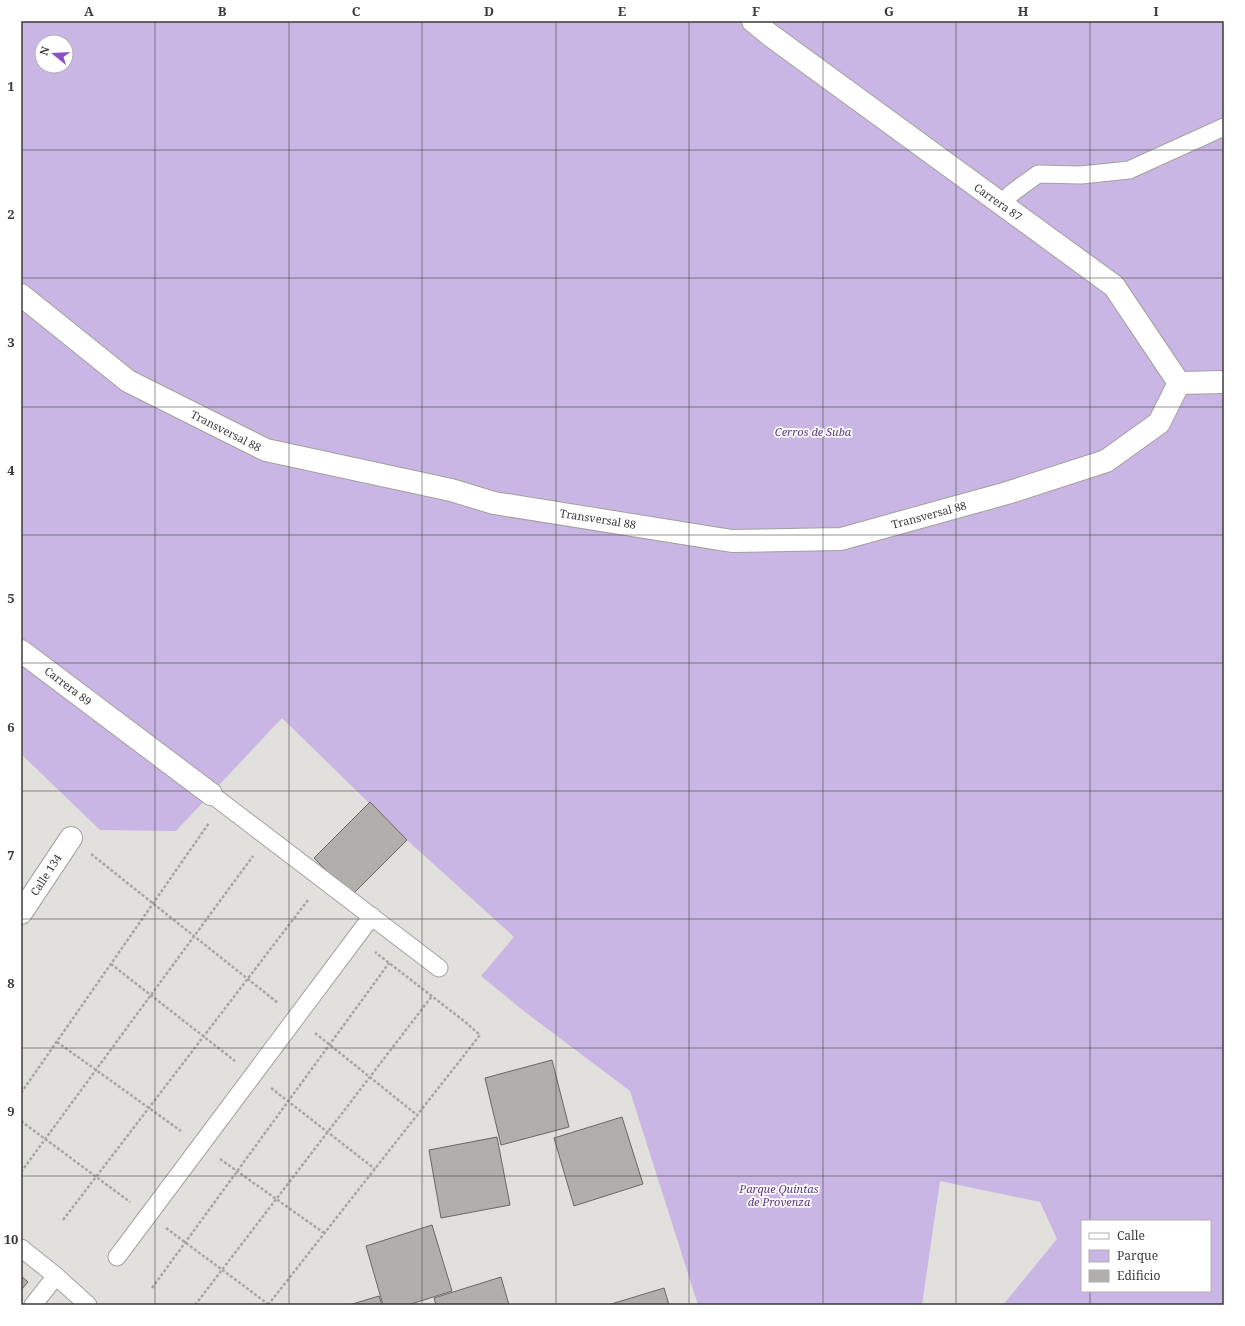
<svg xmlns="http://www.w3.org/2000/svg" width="1245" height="1326" font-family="'Noto Serif',serif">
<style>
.green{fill:#cab6e4;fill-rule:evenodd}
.building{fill:#b0afab;stroke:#696864}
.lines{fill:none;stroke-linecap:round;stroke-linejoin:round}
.service-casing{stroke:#a2a19e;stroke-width:19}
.minor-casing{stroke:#a2a19e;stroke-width:24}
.path{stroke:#a7a6a3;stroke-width:2.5;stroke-dasharray:3 2;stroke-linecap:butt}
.service{stroke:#fff;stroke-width:17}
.minor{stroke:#fff;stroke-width:22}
.grid{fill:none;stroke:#3b3a39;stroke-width:1;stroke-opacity:0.55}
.labels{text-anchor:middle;stroke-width:3.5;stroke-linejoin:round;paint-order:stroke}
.street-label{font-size:11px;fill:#3b3a39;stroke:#fff}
.park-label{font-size:11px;font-style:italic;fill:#59357e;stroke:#fff}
.neatline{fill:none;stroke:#3b3a39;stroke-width:1.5}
.grid-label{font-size:13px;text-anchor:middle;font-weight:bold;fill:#3b3a39}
</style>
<rect width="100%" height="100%" fill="#e1e0dc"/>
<path class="green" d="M 21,21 L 1224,21 L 1224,1305 L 1003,1305 L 1057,1239 L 1040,1202 L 940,1181 L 922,1305 L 698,1305 L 630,1091 L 525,1012 L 481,976 L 514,937 L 407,840 L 282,718 L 176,831 L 100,830 L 21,754 ZM 42,42 L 66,42 L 66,66 L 42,66 ZM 1082,1221 L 1210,1221 L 1210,1291 L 1082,1291 Z"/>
<path class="building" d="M 370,802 L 407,840 L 351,896 L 314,858 Z
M 552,1060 L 569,1127 L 501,1145 L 485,1078 Z
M 622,1117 L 643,1184 L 574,1206 L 554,1138 Z
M 497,1137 L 510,1205 L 441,1218 L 429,1150 Z
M 432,1225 L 452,1291 L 408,1305 L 383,1305 L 366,1246 Z
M 21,1276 L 28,1282 L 21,1290 Z
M 501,1277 L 509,1305 L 436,1305 L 434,1298 Z
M 664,1288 L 669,1305 L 608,1305 Z
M 379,1296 L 382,1305 L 349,1305 Z"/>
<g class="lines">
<defs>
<path id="service" d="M 1001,204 L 1012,193 L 1038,174 L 1081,175 L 1129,170 L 1224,127
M 211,794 L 439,968
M 21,1248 L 56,1276 L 88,1305
M 117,1257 L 372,916
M 33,1305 L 56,1276"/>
<path id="minor" d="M 753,21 L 770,35 L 1114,286 L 1179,383
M 21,295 L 128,381 L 266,450 L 451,490 L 494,503 L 732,541 L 841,539 L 1007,493 L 1106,461 L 1159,423 L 1179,383
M 1179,383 L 1224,382
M 21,651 L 211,794
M 21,913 L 71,838"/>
</defs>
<use href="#service" class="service-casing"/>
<use href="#minor" class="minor-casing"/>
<path class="path" d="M 91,854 L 278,1003
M 111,964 L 235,1061
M 315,1033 L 417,1115
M 57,1042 L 181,1131
M 271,1088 L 375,1169
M 21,1093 L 209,823
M 21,1121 L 130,1202
M 220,1159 L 324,1233
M 21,1172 L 253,856
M 63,1220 L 308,900
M 166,1228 L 268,1304
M 152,1288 L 389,963
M 195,1305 L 432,996
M 268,1305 L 480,1035 L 464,1021 L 375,952"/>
<use href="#service" class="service"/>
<use href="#minor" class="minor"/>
</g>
<path class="grid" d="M 155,21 L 155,1305M 289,21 L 289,1305M 422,21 L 422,1305M 556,21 L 556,1305M 689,21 L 689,1305M 823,21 L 823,1305M 956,21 L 956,1305M 1090,21 L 1090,1221M 21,150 L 1224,150M 21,278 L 1224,278M 21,407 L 1224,407M 21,535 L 1224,535M 21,663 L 1224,663M 21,791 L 1224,791M 21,919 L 1224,919M 21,1048 L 1224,1048M 21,1176 L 1224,1176M 1090,1291 L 1090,1305"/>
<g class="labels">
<g class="street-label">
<text transform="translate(998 202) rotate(35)" y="4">Carrera 87</text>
<text transform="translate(226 431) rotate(27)" y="4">Transversal 88</text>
<text transform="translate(929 515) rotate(-15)" y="4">Transversal 88</text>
<text transform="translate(598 519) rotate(9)" y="4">Transversal 88</text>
<text transform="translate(68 686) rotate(37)" y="4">Carrera 89</text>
<text transform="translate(46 875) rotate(-57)" y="4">Calle 134</text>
</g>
<g class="park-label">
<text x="813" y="436">Cerros de Suba</text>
<text x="779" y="1193">Parque Quintas<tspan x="779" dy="13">de Provenza</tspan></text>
</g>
</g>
<rect width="1245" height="1326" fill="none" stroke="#ffffff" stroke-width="44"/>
<rect x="1081" y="1220" width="130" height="72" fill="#ffffff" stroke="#b1b0b0"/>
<rect x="1089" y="1233" width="20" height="6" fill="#ffffff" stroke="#b1b0b0"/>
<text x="1117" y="1240" font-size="12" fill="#3b3a39">Calle</text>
<rect x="1089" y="1250" width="20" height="12" fill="#cab6e4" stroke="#b1b0b0"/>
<text x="1117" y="1260" font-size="12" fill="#3b3a39">Parque</text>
<rect x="1089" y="1270" width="20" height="12" fill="#b0afab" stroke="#b1b0b0"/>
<text x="1117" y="1280" font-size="12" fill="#3b3a39">Edificio</text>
<g transform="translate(54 54) rotate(288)"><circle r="19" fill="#ffffff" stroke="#b1b0b0"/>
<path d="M0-3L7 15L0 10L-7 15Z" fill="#8c50c7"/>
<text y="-6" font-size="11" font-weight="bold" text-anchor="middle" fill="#3b3a39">N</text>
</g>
<rect x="22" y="22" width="1201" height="1282" class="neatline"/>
<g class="grid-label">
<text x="89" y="16">A</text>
<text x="222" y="16">B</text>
<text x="356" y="16">C</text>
<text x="489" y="16">D</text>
<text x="622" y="16">E</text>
<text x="756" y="16">F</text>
<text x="889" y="16">G</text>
<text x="1023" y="16">H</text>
<text x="1156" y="16">I</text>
<text x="11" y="91">1</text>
<text x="11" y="219">2</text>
<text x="11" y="347">3</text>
<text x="11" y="475">4</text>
<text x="11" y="603">5</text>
<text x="11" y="732">6</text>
<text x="11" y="860">7</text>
<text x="11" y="988">8</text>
<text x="11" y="1116">9</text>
<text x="11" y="1244">10</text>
</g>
</svg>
